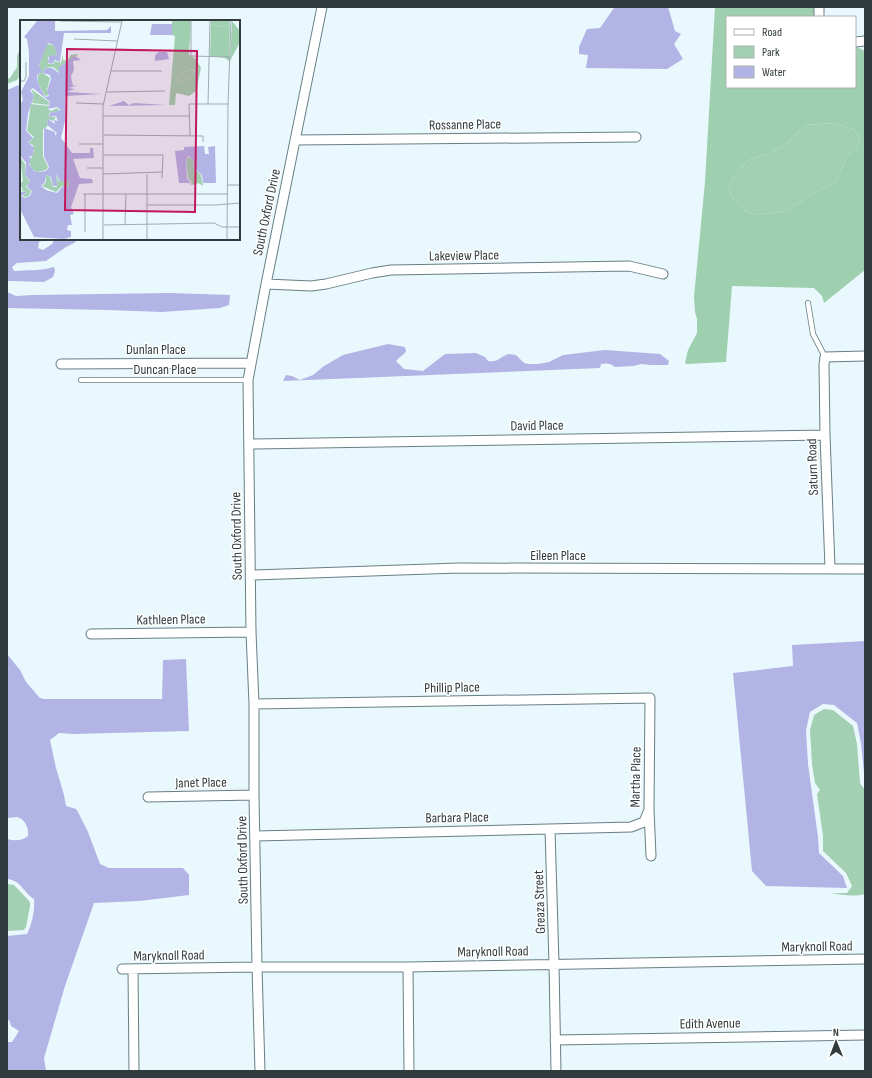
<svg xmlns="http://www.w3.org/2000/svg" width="872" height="1078" font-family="'Sofia Sans Condensed',sans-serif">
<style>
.green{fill:#a3cfb2}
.forest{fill:#9ed0af;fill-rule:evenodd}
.water{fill:#b2b4e5}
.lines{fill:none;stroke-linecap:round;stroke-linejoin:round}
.service-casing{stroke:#677e85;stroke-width:6}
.minor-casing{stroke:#677e85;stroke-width:11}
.service{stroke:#fff;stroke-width:4.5}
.minor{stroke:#fff;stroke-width:9}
.labels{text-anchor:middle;stroke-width:3;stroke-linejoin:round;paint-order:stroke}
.street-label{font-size:14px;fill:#313b3e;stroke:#fff}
.inset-road{fill:none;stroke:#9facb1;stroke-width:1}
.view{fill:#c2185b;fill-opacity:0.15;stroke:#c2185b;stroke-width:2}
.inset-edge{fill:none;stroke:#313b3e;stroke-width:2}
</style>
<rect width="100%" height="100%" fill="#e9f8fd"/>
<path class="green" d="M 21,46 L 21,74 L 17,80 L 7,84 L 7,79 L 10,78 L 17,67 L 17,56 Z
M 833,123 L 853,129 L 860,137 L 857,149 L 849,154 L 835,184 L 818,191 L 786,211 L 757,215 L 747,212 L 731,197 L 729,185 L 739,169 L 747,161 L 769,153 L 786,144 L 796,134 L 807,125 Z
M 824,709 L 833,710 L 853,726 L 857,744 L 860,783 L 862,786 L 865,790 L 865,894 C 854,897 843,895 831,893 L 847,893 L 852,886 L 846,873 L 823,851 L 823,836 L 817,794 L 820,790 L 815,783 L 812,764 L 810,730 L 814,715 Z
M 7,884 L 14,885 L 30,902 L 30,906 L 26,927 L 24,930 L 7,931 Z"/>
<path class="forest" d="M 715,7 L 819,7 L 819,17 L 727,17 L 727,87 L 855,87 L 855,46 L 865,51 L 865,270 L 824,303 L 822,296 L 814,288 L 732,286 L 726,362 L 687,364 L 685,363 L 688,350 L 697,333 L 697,319 L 695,312 L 694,297 L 705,182 ZM 833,123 L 853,129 L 860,137 L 857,149 L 849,154 L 835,184 L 818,191 L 786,211 L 757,215 L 747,212 L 731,197 L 729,185 L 739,169 L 747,161 L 769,153 L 786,144 L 796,134 L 807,125 Z"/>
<path class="water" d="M 668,7 L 675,31 L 681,34 L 674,44 L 683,59 L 667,69 L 586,68 L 588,55 L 579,54 L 579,47 L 587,29 L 600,28 L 614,8 Z
M 21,82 L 21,239 L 41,239 L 39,242 L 38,248 L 43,250 L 52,244 L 55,239 L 78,239 L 74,243 L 66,247 L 46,261 L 17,263 L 12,267 L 14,271 C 28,270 40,271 54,267 L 55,271 L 53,277 L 44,282 L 13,281 L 9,281 L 7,282 L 7,90 L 19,85 Z
M 7,292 L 16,296 L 33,295 L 170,293 L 230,295 L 229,305 L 220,308 L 162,312 L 107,310 L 7,308 Z
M 388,344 L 405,347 L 406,352 L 399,358 L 396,361 L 404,369 L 423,371 L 445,354 L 476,353 L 485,357 L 488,361 C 499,363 500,356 509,354 C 511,354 513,355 516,355 L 524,363 L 528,364 L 538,364 L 549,362 L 563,355 L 605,350 L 660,354 L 669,361 L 668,365 L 651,365 L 641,364 L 634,366 L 615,367 C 611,363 606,363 601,364 L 600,368 L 283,381 L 286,375 L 292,376 L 300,380 L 313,375 L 324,366 L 343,355 Z
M 865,641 L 865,783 L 861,743 L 857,723 L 834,705 L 823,704 L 810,712 L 806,730 L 808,764 L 818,837 L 819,853 L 843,876 L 847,888 L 766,886 L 752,871 L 733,673 L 793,666 L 792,645 Z
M 7,654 L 20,670 L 26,682 L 40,698 L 44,699 L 162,699 L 163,660 L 186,659 L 189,731 L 74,734 L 59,733 L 50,740 L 56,768 L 64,795 L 66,806 L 76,809 L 78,812 L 88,832 L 100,864 L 109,868 L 183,868 L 189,875 L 189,895 L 139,901 L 94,903 L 65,986 L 44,1058 L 46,1071 L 7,1071 L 7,1042 L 12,1042 L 19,1031 L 11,1026 L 10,1022 L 7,1018 L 7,936 L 27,934 C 32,924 35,910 34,899 C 24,893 21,880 7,879 L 7,839 C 15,841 22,841 28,836 C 29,828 25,819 17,817 C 14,817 10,818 7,818 Z"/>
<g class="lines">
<defs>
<path id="service" d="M 808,303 L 813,334 L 825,357
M 81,380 L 248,380"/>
<path id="minor" d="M 819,17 L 819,7
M 855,42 L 865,41
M 295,140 L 636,137
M 266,284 L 311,286 L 326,284 L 372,273 L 391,270 L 629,266 L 663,274
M 61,364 L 251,363
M 249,444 L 825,435
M 830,568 L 825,435 L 824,365 L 825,357 L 865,356
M 251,575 L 459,568 L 865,569
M 91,634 L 251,632
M 254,704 L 650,698 L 649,810 L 651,856
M 148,797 L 254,795
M 550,829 L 554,964 L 556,1071
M 256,836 L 631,827 L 644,822 L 648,812
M 408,967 L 409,1071
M 122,969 L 257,967 L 408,967 L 865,959
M 133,969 L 134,1071
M 555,1040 L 865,1035
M 260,1071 L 257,967 L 254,795 L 254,704 L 251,632 L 248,380 L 266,284 L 322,7"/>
</defs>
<use href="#service" class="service-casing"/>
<use href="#minor" class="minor-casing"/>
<use href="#service" class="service"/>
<use href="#minor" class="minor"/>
</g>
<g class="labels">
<g class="street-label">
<text transform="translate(465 124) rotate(-1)" y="5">Rossanne Place</text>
<text transform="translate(266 212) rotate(-78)" y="5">South Oxford Drive</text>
<text transform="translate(464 255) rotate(-1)" y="5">Lakeview Place</text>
<text x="156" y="354">Dunlan Place</text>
<text x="165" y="374">Duncan Place</text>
<text transform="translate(537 425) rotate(-1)" y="5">David Place</text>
<text transform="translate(812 467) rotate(-92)" y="5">Saturn Road</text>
<text transform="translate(236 536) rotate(-91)" y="5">South Oxford Drive</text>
<text x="558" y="560">Eileen Place</text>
<text transform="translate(171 619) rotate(-1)" y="5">Kathleen Place</text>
<text transform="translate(452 687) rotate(-1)" y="5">Phillip Place</text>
<text transform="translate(635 777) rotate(-89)" y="5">Martha Place</text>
<text transform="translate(201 782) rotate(-1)" y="5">Janet Place</text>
<text transform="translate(457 817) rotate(-1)" y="5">Barbara Place</text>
<text transform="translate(242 860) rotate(-91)" y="5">South Oxford Drive</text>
<text transform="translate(539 902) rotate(-92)" y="5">Greaza Street</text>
<text transform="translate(817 946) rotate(-1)" y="5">Maryknoll Road</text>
<text transform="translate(493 951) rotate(-1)" y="5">Maryknoll Road</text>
<text transform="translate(169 955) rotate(-1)" y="5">Maryknoll Road</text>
<text transform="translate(710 1023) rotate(-1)" y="5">Edith Avenue</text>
</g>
</g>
<g transform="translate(20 20)">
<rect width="220" height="220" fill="#e9f8fd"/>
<path d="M 191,1 L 210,1 L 208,6 L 199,7 L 191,4 ZM 26,24 L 34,25 L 36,30 L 37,35 L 28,37 L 28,44 L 33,44 L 35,41 L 41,43 L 43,34 L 43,40 L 47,41 L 51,35 L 57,34 L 58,35 L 39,47 L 39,52 L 33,47 L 25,48 L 23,53 L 30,58 L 27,70 L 29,75 L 25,76 L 18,63 L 18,55 L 22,52 L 19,46 ZM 171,49 L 175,52 L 171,58 L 160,63 L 156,60 L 158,55 ZM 11,69 L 29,82 L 29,85 L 12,83 L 14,76 ZM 11,84 L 29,86 L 28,89 L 31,91 L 37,88 L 40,91 L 29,93 L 29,97 L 36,97 L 33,101 L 28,99 L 27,107 L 23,109 L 23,136 L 28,147 L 26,150 L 17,152 L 12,149 L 9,142 L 14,132 L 13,125 L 8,123 L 14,117 L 7,111 ZM 0,137 L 5,144 L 5,154 L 10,162 L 6,167 L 11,171 L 9,176 L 5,177 L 2,176 L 7,172 L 0,171 L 3,170 L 0,164 L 3,161 ZM 168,137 L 173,139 L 174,148 L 181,155 L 183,166 L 178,163 L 173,165 L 169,164 L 172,163 L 168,158 L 166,140 ZM 36,154 L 39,161 L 48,161 L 49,167 L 42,166 L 36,172 L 22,166 L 26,162 L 26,155 L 30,157 L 33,167 L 37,167 Z" fill="#a3cfb2"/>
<path d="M 152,1 L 171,1 L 169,35 L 176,39 L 181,48 L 176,71 L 169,76 L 156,73 L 155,85 L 149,85 L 155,16 L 152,15 ZM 171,49 L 175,51 L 171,58 L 160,63 L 156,60 L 158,55 ZM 210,1 L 209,41 L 205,38 L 190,36 L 191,4 L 199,7 L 208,6 ZM 212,1 L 220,11 L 220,22 L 210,41 Z" fill="#9ed0af" fill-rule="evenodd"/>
<path d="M 17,1 L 35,1 L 35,11 L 87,10 L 91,6 L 91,13 L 44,13 L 40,42 L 35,40 L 32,44 L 28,43 L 29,36 L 37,35 L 34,25 L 28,23 L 19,45 L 22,52 L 17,55 L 18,63 L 25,77 L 29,76 L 27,71 L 31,59 L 30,55 L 23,53 L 25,48 L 32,48 L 39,53 L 39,47 L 55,36 L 61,40 L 53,41 L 54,50 L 51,56 L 53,66 L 59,65 L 49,68 L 55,69 L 47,72 L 81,74 L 45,76 L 45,101 L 41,118 L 52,133 L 70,133 L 70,128 L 73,128 L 74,138 L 53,139 L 60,158 L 72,159 L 73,163 L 59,164 L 51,187 L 54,194 L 50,195 L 52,205 L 48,205 L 47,210 L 51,211 L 51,217 L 44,219 L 14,217 L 0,189 L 0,172 L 7,172 L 1,176 L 5,178 L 10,176 L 12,171 L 7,167 L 10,161 L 5,154 L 6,143 L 0,135 L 0,86 L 3,79 L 1,72 L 9,56 L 9,32 L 7,19 L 4,17 ZM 13,68 L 30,82 L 28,89 L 37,87 L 41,90 L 30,93 L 29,97 L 36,96 L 38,101 L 34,100 L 35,104 L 28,99 L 27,105 L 37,113 L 35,116 L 35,112 L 24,108 L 24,136 L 29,147 L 26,151 L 18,152 L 14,151 L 9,144 L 11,139 L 9,137 L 13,135 L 14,128 L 8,122 L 13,118 L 6,111 L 8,94 L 14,76 L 10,70 ZM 26,155 L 31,157 L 33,166 L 37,166 L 36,154 L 40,161 L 48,161 L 49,167 L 43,166 L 37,173 L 26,170 L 21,166 L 25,162 ZM 132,4 L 152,4 L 152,15 L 130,15 ZM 139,32 L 147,32 L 149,39 L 135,41 L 135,35 ZM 104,81 L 109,85 L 114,83 L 146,85 L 89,86 ZM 184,126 L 185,134 L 189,134 L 188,127 L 195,126 L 196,163 L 183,163 L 182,155 L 174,148 L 173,139 L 168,136 L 166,140 L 167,158 L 171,163 L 159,163 L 155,131 L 164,130 L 164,127 Z" fill="#b2b4e5" fill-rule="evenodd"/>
<path class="inset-road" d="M 40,1 L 102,2M 171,1 L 171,36 L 210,37M 54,19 L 97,21M 96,29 L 131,30M 91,51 L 142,51M 0,61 L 4,61 L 6,57 L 6,42M 86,72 L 145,71M 56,83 L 84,84M 188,84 L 190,1M 83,96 L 169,96M 84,115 L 183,116 L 183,122M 170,116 L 169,84 L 208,84M 59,124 L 83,124M 83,135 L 143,135 L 142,158M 67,148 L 83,148M 83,154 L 142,152M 207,165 L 220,165M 63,174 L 208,174M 127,185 L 195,185 L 220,183M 84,205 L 194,203 L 202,207 L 220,207M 105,205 L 106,174M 65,212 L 65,174M 83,219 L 83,86 L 102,1M 127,219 L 127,154M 207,219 L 208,84 L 211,1"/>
<path class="view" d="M 47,29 L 177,31 L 175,192 L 45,190 Z"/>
<rect width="220" height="220" class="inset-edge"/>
</g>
<rect width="872" height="1078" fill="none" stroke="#313b3e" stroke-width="16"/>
<rect x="726" y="16" width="130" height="72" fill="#ffffff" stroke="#adb1b2"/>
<rect x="734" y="29" width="20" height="6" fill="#ffffff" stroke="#adb1b2"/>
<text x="762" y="36" font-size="12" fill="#313b3e">Road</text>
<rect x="734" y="46" width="20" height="12" fill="#a3cfb2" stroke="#adb1b2"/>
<text x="762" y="56" font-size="12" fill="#313b3e">Park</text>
<rect x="734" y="66" width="20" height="12" fill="#b2b4e5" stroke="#adb1b2"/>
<text x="762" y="76" font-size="12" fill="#313b3e">Water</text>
<g transform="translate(836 1042) rotate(359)" stroke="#ffffff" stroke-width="3" paint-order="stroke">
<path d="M0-3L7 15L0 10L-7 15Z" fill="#313b3e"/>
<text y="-6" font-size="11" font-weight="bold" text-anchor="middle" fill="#313b3e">N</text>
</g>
</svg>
